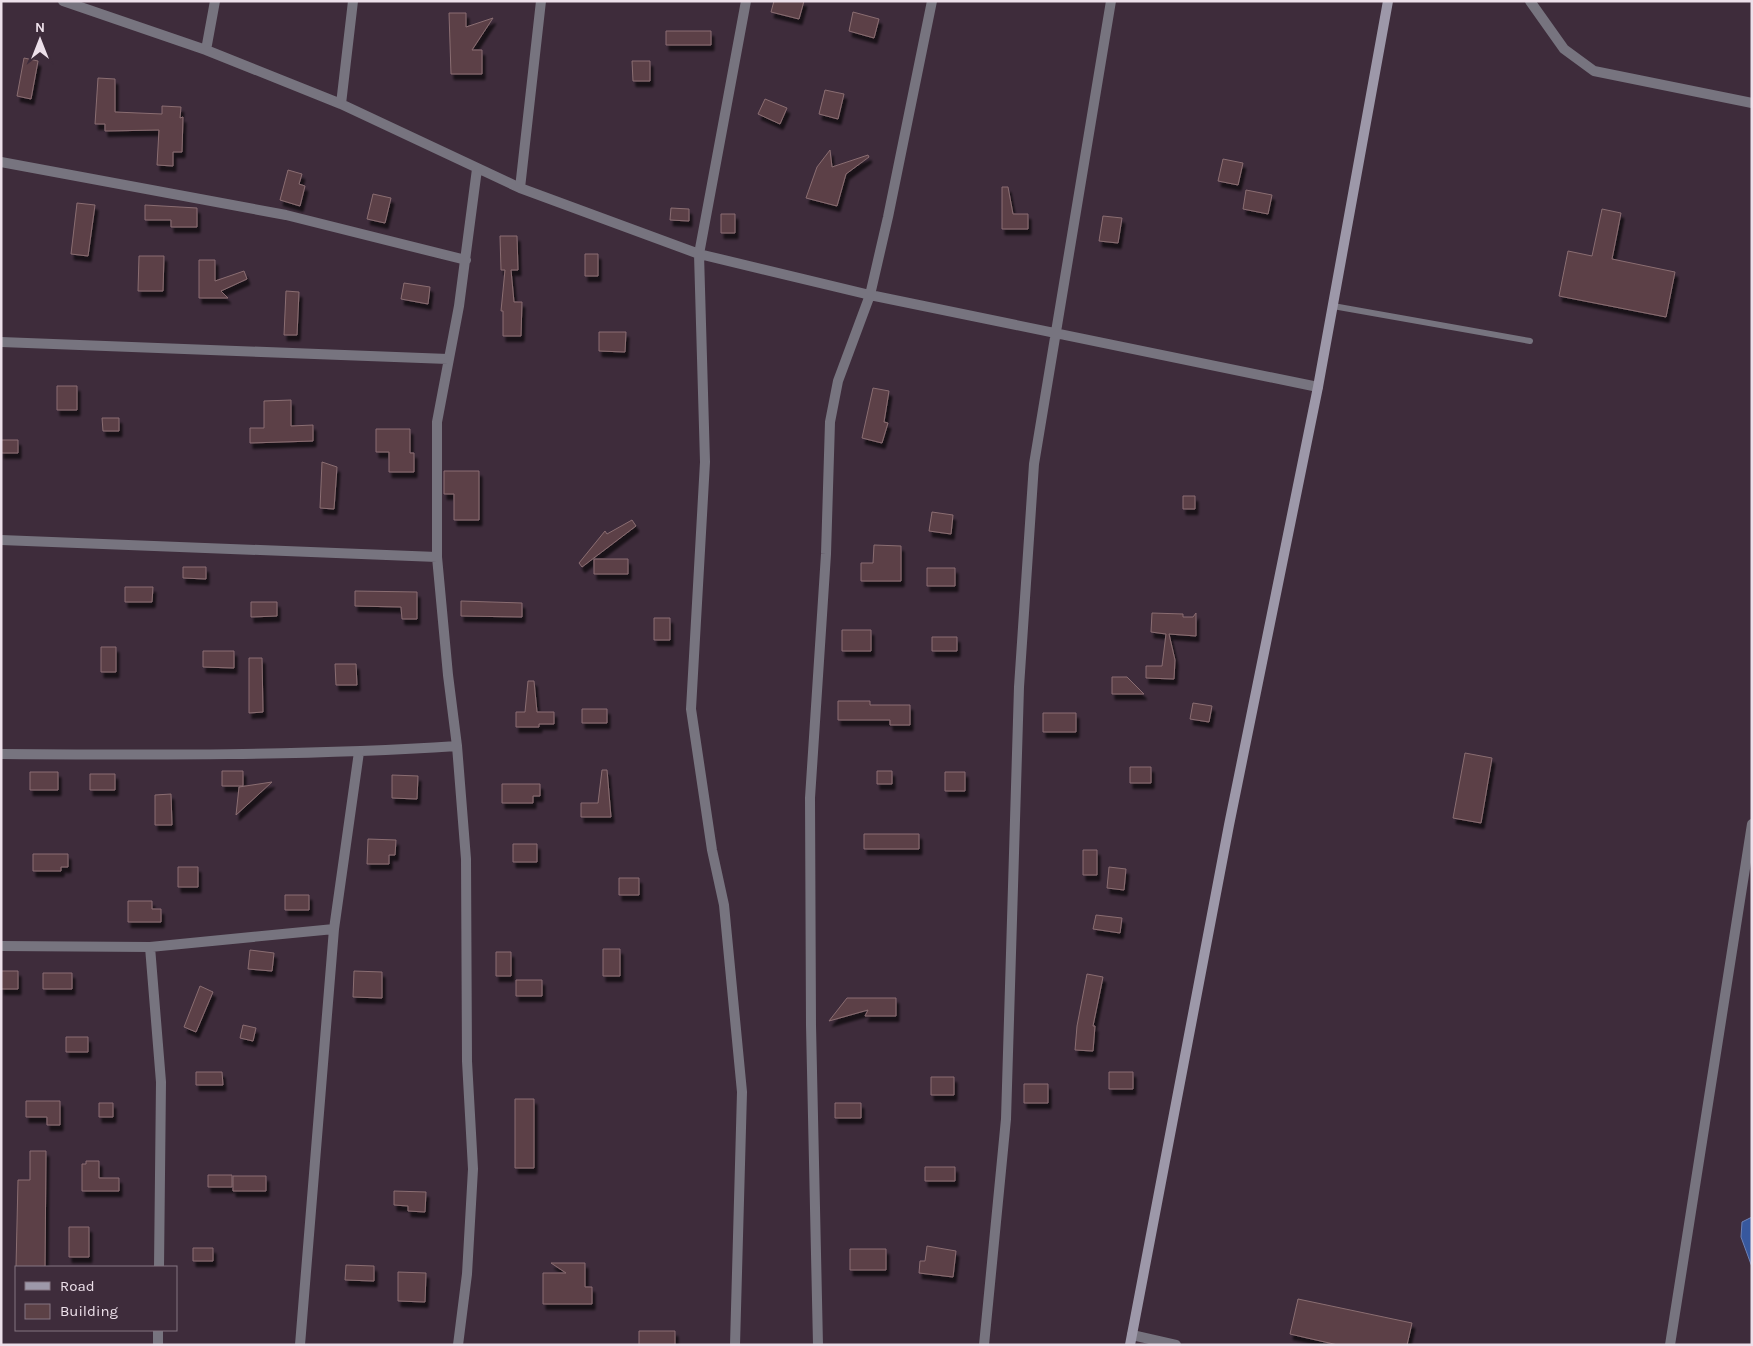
<svg xmlns="http://www.w3.org/2000/svg" width="1753" height="1346" font-family="Karla,sans-serif">
<style>
.water{fill:#37589e;stroke:#6e81b5}
.building{fill:#5c4146;stroke:#8a6d72;filter:url(#shadow)}
.lines{fill:none;stroke-linecap:round;stroke-linejoin:round}
.lane{stroke:#77747f;stroke-width:6}
.street{stroke:#77747f;stroke-width:10}
.secondary{stroke:#9d98a9;stroke-width:10}
</style>
<defs>
<filter id="shadow"><feDropShadow dx="3" dy="5.5" stdDeviation="1" flood-color="#0009"/></filter>
</defs>
<rect width="100%" height="100%" fill="#3e2c3b"/>
<path class="water" d="M 1752,1217 L 1752,1267 L 1741,1237 L 1742,1222 Z"/>
<path class="building" d="M 774,1 L 804,1 L 799,19 L 771,12 Z
M 853,12 L 879,19 L 874,38 L 849,31 Z
M 449,13 L 466,13 L 466,27 L 493,18 L 472,50 L 482,50 L 482,74 L 451,74 Z
M 666,31 L 711,31 L 711,45 L 666,45 Z
M 24,58 L 38,61 L 31,99 L 17,96 Z
M 632,61 L 650,61 L 650,81 L 633,81 Z
M 98,78 L 115,79 L 115,112 L 162,114 L 162,106 L 181,107 L 180,118 L 183,117 L 182,152 L 173,152 L 173,166 L 157,165 L 159,130 L 105,131 L 105,124 L 95,124 Z
M 825,90 L 844,94 L 838,119 L 819,114 Z
M 765,99 L 787,108 L 780,124 L 758,114 Z
M 830,150 L 832,167 L 868,155 L 869,157 L 846,174 L 837,206 L 806,198 L 817,167 Z
M 1223,159 L 1243,163 L 1238,185 L 1218,181 Z
M 288,170 L 302,174 L 299,184 L 305,186 L 300,206 L 280,200 Z
M 1002,187 L 1008,187 L 1013,214 L 1028,214 L 1028,229 L 1002,229 Z
M 1246,190 L 1272,195 L 1268,214 L 1243,209 Z
M 373,194 L 391,198 L 385,223 L 367,219 Z
M 77,203 L 95,205 L 88,256 L 71,254 Z
M 145,205 L 197,208 L 197,227 L 171,227 L 171,220 L 145,220 Z
M 671,208 L 689,209 L 689,221 L 670,220 Z
M 1602,209 L 1621,213 L 1612,259 L 1675,272 L 1666,317 L 1559,296 L 1568,251 L 1592,256 Z
M 721,214 L 735,214 L 735,233 L 721,233 Z
M 1103,216 L 1122,218 L 1118,243 L 1099,241 Z
M 500,236 L 517,236 L 518,270 L 511,270 L 514,302 L 522,302 L 521,336 L 503,336 L 503,311 L 501,311 L 505,270 L 501,270 Z
M 585,254 L 598,254 L 598,276 L 585,276 Z
M 139,256 L 164,256 L 163,291 L 138,291 Z
M 199,260 L 215,260 L 215,281 L 244,271 L 247,279 L 221,291 L 228,298 L 199,298 Z
M 404,283 L 430,287 L 428,304 L 401,299 Z
M 286,291 L 299,292 L 297,335 L 284,335 Z
M 599,332 L 626,332 L 625,352 L 599,351 Z
M 57,386 L 77,386 L 77,410 L 57,410 Z
M 873,388 L 889,391 L 884,422 L 888,423 L 882,443 L 862,438 Z
M 291,400 L 291,426 L 313,425 L 313,441 L 250,443 L 250,428 L 264,428 L 264,401 Z
M 102,418 L 119,418 L 119,431 L 103,431 Z
M 376,429 L 410,429 L 410,453 L 414,453 L 414,472 L 389,472 L 389,452 L 376,452 Z
M 1,440 L 18,440 L 18,453 L 1,453 Z
M 322,462 L 337,467 L 334,509 L 320,508 Z
M 444,471 L 479,471 L 479,520 L 454,520 L 454,494 L 444,494 Z
M 1183,496 L 1195,496 L 1195,509 L 1183,509 Z
M 932,512 L 953,515 L 951,534 L 929,531 Z
M 632,520 L 636,526 L 582,567 L 579,563 L 605,531 L 607,534 Z
M 874,545 L 901,546 L 901,581 L 861,581 L 861,563 L 873,563 Z
M 594,559 L 628,559 L 628,574 L 594,574 Z
M 183,567 L 206,567 L 206,579 L 183,578 Z
M 927,568 L 955,568 L 955,586 L 927,586 Z
M 125,587 L 153,587 L 152,602 L 125,602 Z
M 355,591 L 417,592 L 417,619 L 402,619 L 401,607 L 355,606 Z
M 461,601 L 522,603 L 522,617 L 461,616 Z
M 251,602 L 277,602 L 277,616 L 251,617 Z
M 1152,613 L 1183,614 L 1183,617 L 1193,617 L 1196,613 L 1196,636 L 1169,634 L 1175,660 L 1174,679 L 1146,678 L 1146,666 L 1162,666 L 1166,634 L 1151,632 Z
M 654,618 L 670,618 L 670,640 L 654,640 Z
M 842,630 L 871,630 L 871,651 L 842,651 Z
M 932,637 L 957,637 L 957,651 L 932,651 Z
M 101,647 L 116,647 L 116,672 L 101,672 Z
M 203,651 L 234,651 L 234,668 L 203,667 Z
M 249,658 L 262,658 L 263,712 L 249,713 Z
M 335,664 L 356,664 L 357,685 L 336,685 Z
M 1112,677 L 1127,677 L 1144,694 L 1112,694 Z
M 528,681 L 534,681 L 537,712 L 554,712 L 554,724 L 539,724 L 539,727 L 516,727 L 516,712 L 525,712 Z
M 838,701 L 870,701 L 870,705 L 910,705 L 910,725 L 890,725 L 890,720 L 838,720 Z
M 1193,703 L 1212,706 L 1209,722 L 1190,719 Z
M 582,709 L 607,709 L 607,723 L 582,723 Z
M 1043,713 L 1076,713 L 1076,732 L 1043,732 Z
M 1465,753 L 1492,758 L 1481,823 L 1453,818 Z
M 1130,767 L 1151,767 L 1151,783 L 1130,783 Z
M 602,770 L 607,770 L 611,817 L 581,817 L 581,803 L 598,803 Z
M 222,771 L 243,771 L 243,786 L 222,786 Z
M 877,771 L 892,771 L 892,784 L 877,784 Z
M 30,772 L 58,772 L 58,790 L 30,790 Z
M 945,772 L 965,772 L 965,791 L 945,791 Z
M 90,774 L 115,774 L 115,790 L 90,790 Z
M 392,775 L 418,776 L 417,799 L 392,798 Z
M 272,782 L 236,815 L 239,787 Z
M 502,784 L 540,784 L 540,796 L 533,796 L 533,803 L 502,803 Z
M 171,794 L 172,825 L 155,825 L 155,795 Z
M 864,834 L 919,834 L 919,849 L 864,849 Z
M 368,839 L 396,840 L 395,855 L 389,855 L 389,864 L 367,864 Z
M 513,844 L 537,844 L 537,862 L 513,862 Z
M 1083,850 L 1097,850 L 1097,875 L 1083,875 Z
M 33,854 L 68,854 L 68,867 L 61,867 L 61,871 L 33,871 Z
M 178,867 L 198,867 L 198,887 L 178,887 Z
M 1109,867 L 1126,869 L 1124,890 L 1107,888 Z
M 619,878 L 639,878 L 639,895 L 619,895 Z
M 285,895 L 309,895 L 309,910 L 285,910 Z
M 128,901 L 152,901 L 152,909 L 161,909 L 161,922 L 128,922 Z
M 1096,915 L 1122,918 L 1120,933 L 1093,929 Z
M 603,949 L 620,949 L 620,976 L 603,976 Z
M 250,950 L 274,953 L 272,971 L 248,969 Z
M 496,952 L 511,952 L 511,976 L 496,976 Z
M 1,971 L 18,971 L 18,989 L 1,989 Z
M 354,971 L 382,972 L 382,998 L 353,997 Z
M 43,973 L 72,973 L 72,989 L 43,989 Z
M 1087,974 L 1103,977 L 1093,1026 L 1095,1026 L 1093,1051 L 1075,1050 L 1077,1026 Z
M 516,980 L 542,980 L 542,996 L 516,996 Z
M 200,986 L 213,992 L 196,1032 L 184,1027 Z
M 847,998 L 896,998 L 896,1016 L 865,1016 L 868,1010 L 829,1021 Z
M 243,1025 L 256,1028 L 253,1041 L 240,1038 Z
M 66,1037 L 88,1037 L 88,1052 L 66,1052 Z
M 196,1072 L 222,1072 L 223,1085 L 196,1085 Z
M 1109,1072 L 1133,1072 L 1133,1089 L 1109,1089 Z
M 931,1077 L 954,1077 L 954,1095 L 931,1095 Z
M 1024,1084 L 1048,1084 L 1048,1103 L 1024,1103 Z
M 515,1099 L 534,1099 L 534,1168 L 515,1168 Z
M 26,1101 L 60,1101 L 60,1125 L 47,1125 L 47,1117 L 26,1117 Z
M 99,1103 L 113,1103 L 113,1117 L 99,1117 Z
M 835,1103 L 861,1103 L 861,1118 L 835,1118 Z
M 30,1151 L 46,1151 L 45,1267 L 16,1267 L 18,1180 L 30,1180 Z
M 86,1161 L 99,1161 L 99,1178 L 119,1178 L 119,1191 L 82,1191 L 82,1164 L 86,1164 Z
M 925,1167 L 955,1167 L 955,1181 L 925,1181 Z
M 208,1175 L 232,1175 L 232,1187 L 208,1187 Z
M 233,1176 L 266,1176 L 266,1191 L 233,1191 Z
M 394,1191 L 426,1192 L 425,1212 L 408,1211 L 408,1206 L 394,1205 Z
M 69,1227 L 89,1227 L 89,1257 L 69,1257 Z
M 927,1246 L 956,1251 L 953,1277 L 919,1273 L 920,1261 L 925,1261 Z
M 193,1248 L 213,1248 L 213,1261 L 193,1261 Z
M 850,1249 L 886,1249 L 886,1270 L 850,1270 Z
M 551,1263 L 585,1263 L 585,1287 L 592,1287 L 592,1304 L 543,1304 L 543,1273 L 566,1273 Z
M 346,1265 L 374,1266 L 374,1281 L 345,1280 Z
M 398,1272 L 426,1273 L 425,1302 L 398,1301 Z
M 1298,1299 L 1412,1323 L 1407,1345 L 1338,1345 L 1290,1334 Z
M 639,1331 L 675,1331 L 675,1345 L 639,1345 Z"/>
<g class="lines">
<path class="lane" d="M 1333,306 L 1530,341"/>
<path class="street" d="M 63,1 L 206,50 L 341,104 L 520,188 L 699,254 L 870,295 L 1318,387
M 1530,1 L 1564,49 L 1594,71 L 1752,103
M 206,50 L 215,1
M 341,104 L 353,1
M 1,162 L 286,215 L 466,260
M 520,188 L 541,1
M 1,342 L 448,359
M 1,540 L 437,557
M 1,754 C 153,755 305,756 457,746
M 1,946 L 150,947 L 334,929
M 150,947 L 161,1082 L 159,1267
M 1132,1335 L 1176,1345
M 158,1345 L 158,1330
M 300,1345 L 334,929 L 359,752
M 458,1345 L 467,1274 L 473,1169 L 467,1061 L 466,859 L 457,746 L 448,675 L 437,557 L 437,422 L 459,306 L 477,169
M 735,1345 L 742,1092 L 724,905 L 712,850 L 691,709 L 705,462 L 699,254 L 746,1
M 818,1345 L 811,1025 L 810,798 L 826,554 L 830,422 L 838,381 L 870,295 L 888,217 L 932,1
M 984,1345 L 1006,1119 L 1019,687 L 1034,464 L 1111,1
M 1670,1345 L 1752,824"/>
<path class="secondary" d="M 1130,1345 L 1229,825 L 1318,387 L 1388,1"/>
</g>
<rect width="1753" height="1346" fill="none" stroke="#ede0ea" stroke-width="5"/>
<rect x="15" y="1266" width="162" height="65" fill="#3e2c3b" stroke="#847481"/>
<rect x="25" y="1282" width="25" height="8" fill="#9d98a9" stroke="#847481"/>
<text x="60" y="1291" font-size="15" fill="#ede0ea">Road</text>
<rect x="25" y="1304" width="25" height="15" fill="#5c4146" stroke="#847481"/>
<text x="60" y="1316" font-size="15" fill="#ede0ea">Building</text>
<g transform="translate(40 40)" stroke="#3e2c3b" stroke-width="4" paint-order="stroke">
<path d="M0-4L9 19L0 12L-9 19Z" fill="#ede0ea"/>
<text y="-8" font-size="14" font-weight="bold" text-anchor="middle" fill="#ede0ea">N</text>
</g>
</svg>
